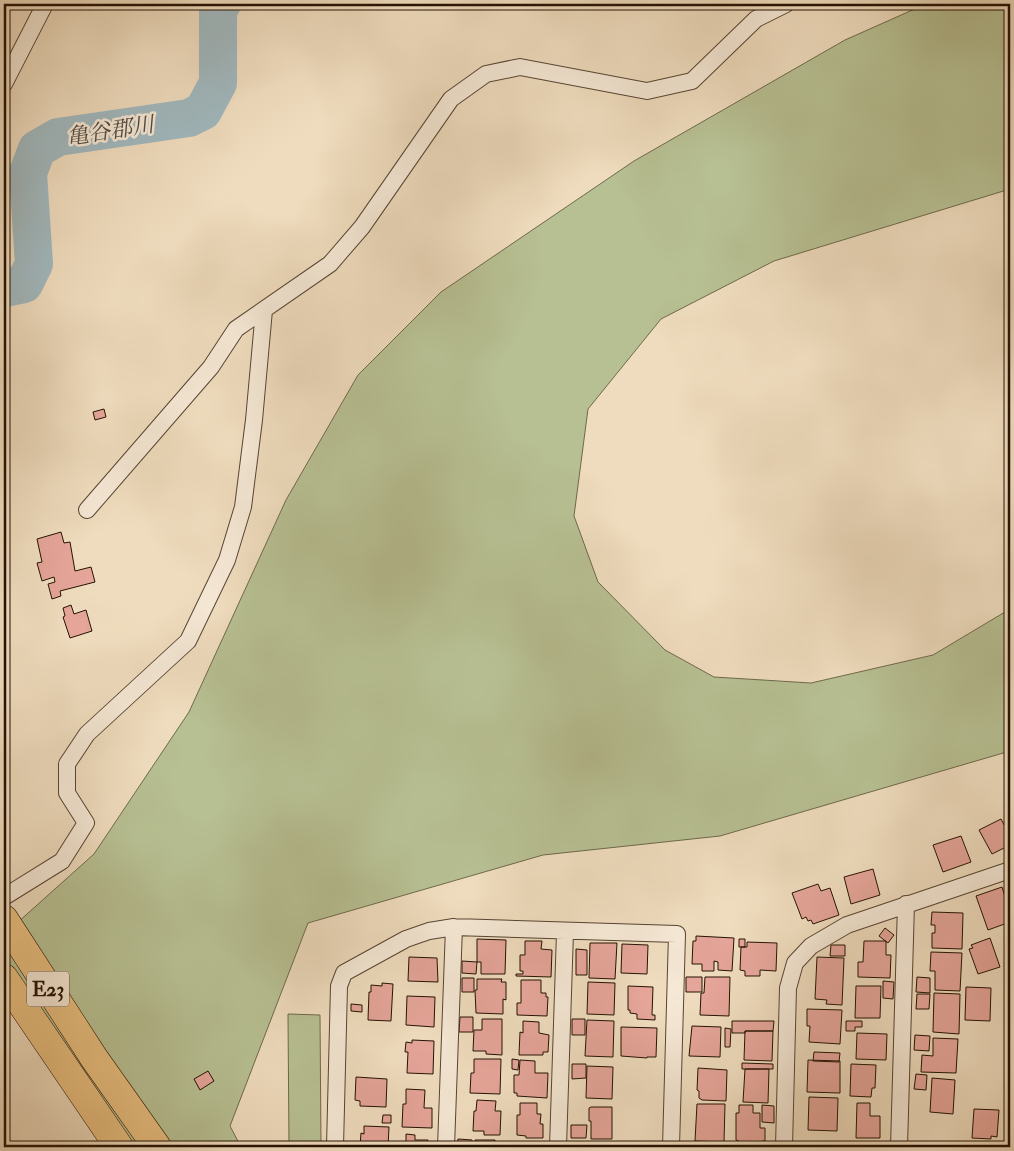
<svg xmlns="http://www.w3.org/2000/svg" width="1014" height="1151" font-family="'IM FELL Double Pica','Noto Serif JP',serif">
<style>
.green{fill:#b7c093;stroke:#6e694b}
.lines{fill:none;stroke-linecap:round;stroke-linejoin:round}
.river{stroke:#a1b8be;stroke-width:38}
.building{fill:#e5a599;stroke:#241203}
.street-casing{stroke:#574432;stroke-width:18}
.highway-casing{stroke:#241203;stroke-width:29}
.street{stroke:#f5e8d5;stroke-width:16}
.highway{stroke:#e8be7f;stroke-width:28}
.labels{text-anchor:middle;stroke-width:5;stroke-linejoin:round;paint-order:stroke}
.shield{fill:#f5e8d5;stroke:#635242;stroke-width:1}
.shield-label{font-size:20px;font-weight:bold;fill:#241203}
.water-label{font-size:22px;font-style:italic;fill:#504c44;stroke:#f5e8d5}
</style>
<rect width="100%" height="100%" fill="#efdcbe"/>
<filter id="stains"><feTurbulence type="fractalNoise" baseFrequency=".004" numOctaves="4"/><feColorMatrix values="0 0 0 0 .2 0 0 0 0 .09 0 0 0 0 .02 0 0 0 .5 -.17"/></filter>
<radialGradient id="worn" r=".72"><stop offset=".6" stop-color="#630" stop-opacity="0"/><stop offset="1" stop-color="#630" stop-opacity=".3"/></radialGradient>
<path class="green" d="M 926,4 L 1010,4 L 1010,189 L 774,261 L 661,319 L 588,409 L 574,516 L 598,582 L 665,650 L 714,677 L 811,683 L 933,655 L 1010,609 L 1010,751 L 720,836 L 543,855 L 308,923 L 230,1126 L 241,1147 L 113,1147 L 68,1076 L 7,964 L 17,923 L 94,854 L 189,712 L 286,500 L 358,375 L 441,292 L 634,161 L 845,40 Z
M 288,1014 L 320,1015 L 321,1147 L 289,1147 Z"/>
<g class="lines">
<path class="river" d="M 4,288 L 24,284 L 34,264 L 28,173 L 37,149 L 58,137 L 189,118 L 203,111 L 218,83 L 218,9 L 222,4"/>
</g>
<path class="building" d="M 104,409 L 106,417 L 95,420 L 93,412 Z
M 61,532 L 64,543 L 70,542 L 75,571 L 91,567 L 95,582 L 60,591 L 61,596 L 52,599 L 48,584 L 55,582 L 54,577 L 42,581 L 37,563 L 42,562 L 37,539 Z
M 4,571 L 9,588 L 4,590 Z
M 71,605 L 74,614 L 86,610 L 92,631 L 70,638 L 63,617 L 65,616 L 63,608 Z
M 1001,819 L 1010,836 L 1010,845 L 992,854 L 979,830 Z
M 961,836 L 971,862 L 943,872 L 933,845 Z
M 873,869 L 880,895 L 851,904 L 844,877 Z
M 818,884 L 821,891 L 830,888 L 839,915 L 813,924 L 811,920 L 808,921 L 806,917 L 802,919 L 792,893 Z
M 1002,887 L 1010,912 L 1010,922 L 988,930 L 976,896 Z
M 932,912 L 963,913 L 962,949 L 932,948 L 932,933 L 935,933 L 935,925 L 931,925 Z
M 885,928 L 894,935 L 888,943 L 879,936 Z
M 696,936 L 734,938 L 732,971 L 718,970 L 718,962 L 714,961 L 714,971 L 702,971 L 702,964 L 692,964 L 693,941 L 696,941 Z
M 990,938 L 1000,967 L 978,974 L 969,949 L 973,948 L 971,945 Z
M 477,939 L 506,940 L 505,974 L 481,974 L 481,962 L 477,962 Z
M 739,939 L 745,939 L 745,947 L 739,947 Z
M 525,941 L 542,941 L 541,949 L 552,950 L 551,977 L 516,976 L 516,974 L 523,974 L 523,971 L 520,971 L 520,955 L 525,955 Z
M 864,941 L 886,941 L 886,955 L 891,955 L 890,978 L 858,977 L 858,962 L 863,962 Z
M 747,942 L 777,943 L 776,971 L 760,970 L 760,976 L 745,976 L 745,971 L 740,970 L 741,947 L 747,947 Z
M 590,943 L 617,943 L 615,979 L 589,978 Z
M 622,944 L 648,945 L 647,974 L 621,973 Z
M 831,945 L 845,945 L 845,956 L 830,956 Z
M 576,949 L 587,950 L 587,975 L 576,975 Z
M 931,952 L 962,953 L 960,991 L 935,990 L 935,971 L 930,971 Z
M 409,957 L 437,958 L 438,982 L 408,981 Z
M 817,957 L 844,958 L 842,1005 L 826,1004 L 827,1000 L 815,999 Z
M 462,961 L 477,962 L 476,974 L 462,973 Z
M 686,977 L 702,977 L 702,992 L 686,992 Z
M 705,977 L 730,977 L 729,1016 L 700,1015 L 701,993 L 704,993 Z
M 917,977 L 930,978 L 930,993 L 916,992 Z
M 462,978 L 474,978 L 474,992 L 462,992 Z
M 477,979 L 502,979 L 501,982 L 506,982 L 506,1000 L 503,999 L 503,1014 L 476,1013 L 475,990 L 477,990 Z
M 521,980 L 541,980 L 541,993 L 546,993 L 546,997 L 548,997 L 547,1016 L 517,1015 L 517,1003 L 521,1003 Z
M 883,981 L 894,982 L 893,999 L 883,998 Z
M 588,982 L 615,983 L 614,1015 L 587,1014 Z
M 382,983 L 393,984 L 391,1021 L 368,1020 L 369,992 L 371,992 L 371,985 L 382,986 Z
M 628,986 L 653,987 L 652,1015 L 655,1015 L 655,1020 L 637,1019 L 637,1014 L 630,1013 L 630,1010 L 628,1010 Z
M 856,986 L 881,986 L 880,1018 L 855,1018 Z
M 966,987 L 991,988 L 990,1021 L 965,1020 Z
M 934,993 L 960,994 L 959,1034 L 933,1032 Z
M 917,994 L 930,994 L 929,1009 L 916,1009 Z
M 407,996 L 435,997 L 434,1027 L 406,1025 Z
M 351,1004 L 362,1005 L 362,1012 L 351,1011 Z
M 807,1009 L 842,1010 L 840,1044 L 809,1042 L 810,1026 L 807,1026 Z
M 460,1017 L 473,1017 L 473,1032 L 459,1032 Z
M 482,1019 L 502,1019 L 502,1055 L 486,1054 L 486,1051 L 473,1051 L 474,1030 L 482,1030 Z
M 572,1019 L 585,1019 L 585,1035 L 572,1035 Z
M 587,1020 L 614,1021 L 613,1057 L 585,1056 Z
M 523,1021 L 539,1022 L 539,1033 L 549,1035 L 548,1052 L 543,1052 L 543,1055 L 519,1055 L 520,1032 L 523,1033 Z
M 732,1021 L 774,1021 L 773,1031 L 745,1031 L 745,1033 L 732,1033 Z
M 846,1021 L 862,1021 L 862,1027 L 855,1027 L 855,1031 L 846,1031 Z
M 692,1026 L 721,1027 L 720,1057 L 689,1056 Z
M 621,1027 L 657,1028 L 656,1057 L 647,1057 L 647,1058 L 621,1056 Z
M 725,1028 L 731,1029 L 730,1047 L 725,1047 Z
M 745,1031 L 773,1031 L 772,1061 L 744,1060 Z
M 857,1033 L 887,1034 L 886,1060 L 856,1059 Z
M 915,1035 L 930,1036 L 929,1051 L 914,1050 Z
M 933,1038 L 958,1039 L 956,1073 L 921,1072 L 922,1055 L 933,1056 Z
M 412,1040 L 434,1041 L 433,1074 L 407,1073 L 408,1052 L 405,1052 L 406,1042 L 412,1043 Z
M 814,1052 L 840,1053 L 839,1062 L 813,1061 Z
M 474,1059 L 501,1059 L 500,1094 L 470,1093 L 471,1073 L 474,1073 Z
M 512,1059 L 519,1060 L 518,1070 L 512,1069 Z
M 520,1060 L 535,1061 L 535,1073 L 548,1073 L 547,1098 L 517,1096 L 517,1093 L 514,1093 L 514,1075 L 519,1075 Z
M 808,1060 L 840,1061 L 840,1093 L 807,1092 Z
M 742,1063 L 773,1064 L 773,1069 L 742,1069 Z
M 572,1064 L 586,1064 L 586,1078 L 572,1079 Z
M 851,1064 L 876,1065 L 875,1088 L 872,1088 L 871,1097 L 850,1096 Z
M 587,1066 L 613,1067 L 612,1099 L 586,1098 Z
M 698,1068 L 727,1070 L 726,1101 L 702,1100 L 699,1098 L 699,1091 L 697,1090 Z
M 745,1069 L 769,1069 L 768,1103 L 743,1102 Z
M 208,1071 L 214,1081 L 200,1090 L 194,1079 Z
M 916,1074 L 927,1075 L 926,1090 L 914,1089 Z
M 356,1077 L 387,1079 L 386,1107 L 360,1106 L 360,1101 L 355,1100 Z
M 932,1078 L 955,1080 L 953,1114 L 930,1112 Z
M 406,1089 L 425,1090 L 424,1108 L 432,1108 L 432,1128 L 402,1127 L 403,1104 L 406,1104 Z
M 809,1097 L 838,1098 L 837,1131 L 808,1130 Z
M 477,1100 L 496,1101 L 495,1111 L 501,1111 L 500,1135 L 484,1135 L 484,1131 L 473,1131 L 474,1111 L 476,1111 Z
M 520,1103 L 537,1103 L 537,1114 L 541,1114 L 540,1124 L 543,1124 L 543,1138 L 526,1138 L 526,1136 L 517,1135 L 517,1115 L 520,1115 Z
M 857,1103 L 870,1103 L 870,1116 L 880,1116 L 880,1138 L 856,1138 Z
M 697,1104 L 725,1104 L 724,1142 L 695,1141 Z
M 739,1105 L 753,1105 L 753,1113 L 760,1113 L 760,1128 L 765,1128 L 765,1141 L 762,1141 L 761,1144 L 738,1143 L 739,1141 L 736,1140 L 736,1113 L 739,1113 Z
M 762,1105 L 774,1106 L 774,1123 L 762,1122 Z
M 591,1107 L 612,1107 L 612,1139 L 591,1139 L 591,1121 L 589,1121 L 589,1108 Z
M 974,1109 L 999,1110 L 997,1137 L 991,1136 L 991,1139 L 972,1138 Z
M 383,1115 L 391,1115 L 391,1123 L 382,1123 Z
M 571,1125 L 587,1125 L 586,1138 L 571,1138 Z
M 364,1126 L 389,1127 L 388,1147 L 357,1147 L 360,1146 L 361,1133 L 364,1134 Z
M 406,1134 L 415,1135 L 415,1140 L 428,1140 L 428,1147 L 406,1147 Z
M 458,1139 L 472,1140 L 472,1147 L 457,1147 Z
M 475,1140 L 495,1140 L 495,1143 L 500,1143 L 500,1147 L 475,1147 Z
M 346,1143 L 357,1143 L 357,1147 L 346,1147 Z
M 519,1143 L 536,1143 L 536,1147 L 519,1147 Z
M 568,1143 L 584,1143 L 584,1147 L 568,1147 Z
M 590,1144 L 610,1144 L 610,1147 L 585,1147 L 585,1145 L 590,1145 Z
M 621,1145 L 651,1145 L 651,1147 L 621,1147 Z"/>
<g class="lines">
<defs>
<path id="street" d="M 4,84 L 45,4
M 87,510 L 211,367 L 236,329 L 330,264 L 362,227 L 451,99 L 486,74 L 520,67 L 647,91 L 692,81 L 756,19 L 786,4
M 4,897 L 62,861 L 86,823 L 67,793 L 67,764 L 87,734 L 188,641 L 227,560 L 243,507 L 254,420 L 264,310
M 335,1147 L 339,986 L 344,973 L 406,939 L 429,931 L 454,927 L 677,934 L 671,1147
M 446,1147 L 454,927
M 558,1147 L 565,932
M 784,1147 L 788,988 L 795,963 L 811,946 L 847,925 L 1010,870
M 899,1147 L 906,904"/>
<path id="highway" d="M 4,919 L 94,1058 L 157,1147
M 4,978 L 119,1147"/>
</defs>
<use href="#street" class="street-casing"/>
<use href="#highway" class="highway-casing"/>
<use href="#street" class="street"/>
<use href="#highway" class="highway"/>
</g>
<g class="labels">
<rect class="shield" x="27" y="971.5" width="42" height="35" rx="4"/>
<g class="shield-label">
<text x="48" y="996">E23</text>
</g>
<g class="water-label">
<text transform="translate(110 130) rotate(-9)" y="8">亀谷郡川</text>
</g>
</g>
<rect width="1014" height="1151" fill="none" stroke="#efdcbe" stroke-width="20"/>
<rect x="5" y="5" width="1004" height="1141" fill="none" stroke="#241203" stroke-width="2.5"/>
<rect x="10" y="10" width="994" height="1131" fill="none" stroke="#241203"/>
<rect width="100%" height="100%" filter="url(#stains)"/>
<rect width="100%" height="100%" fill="url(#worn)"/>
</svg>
